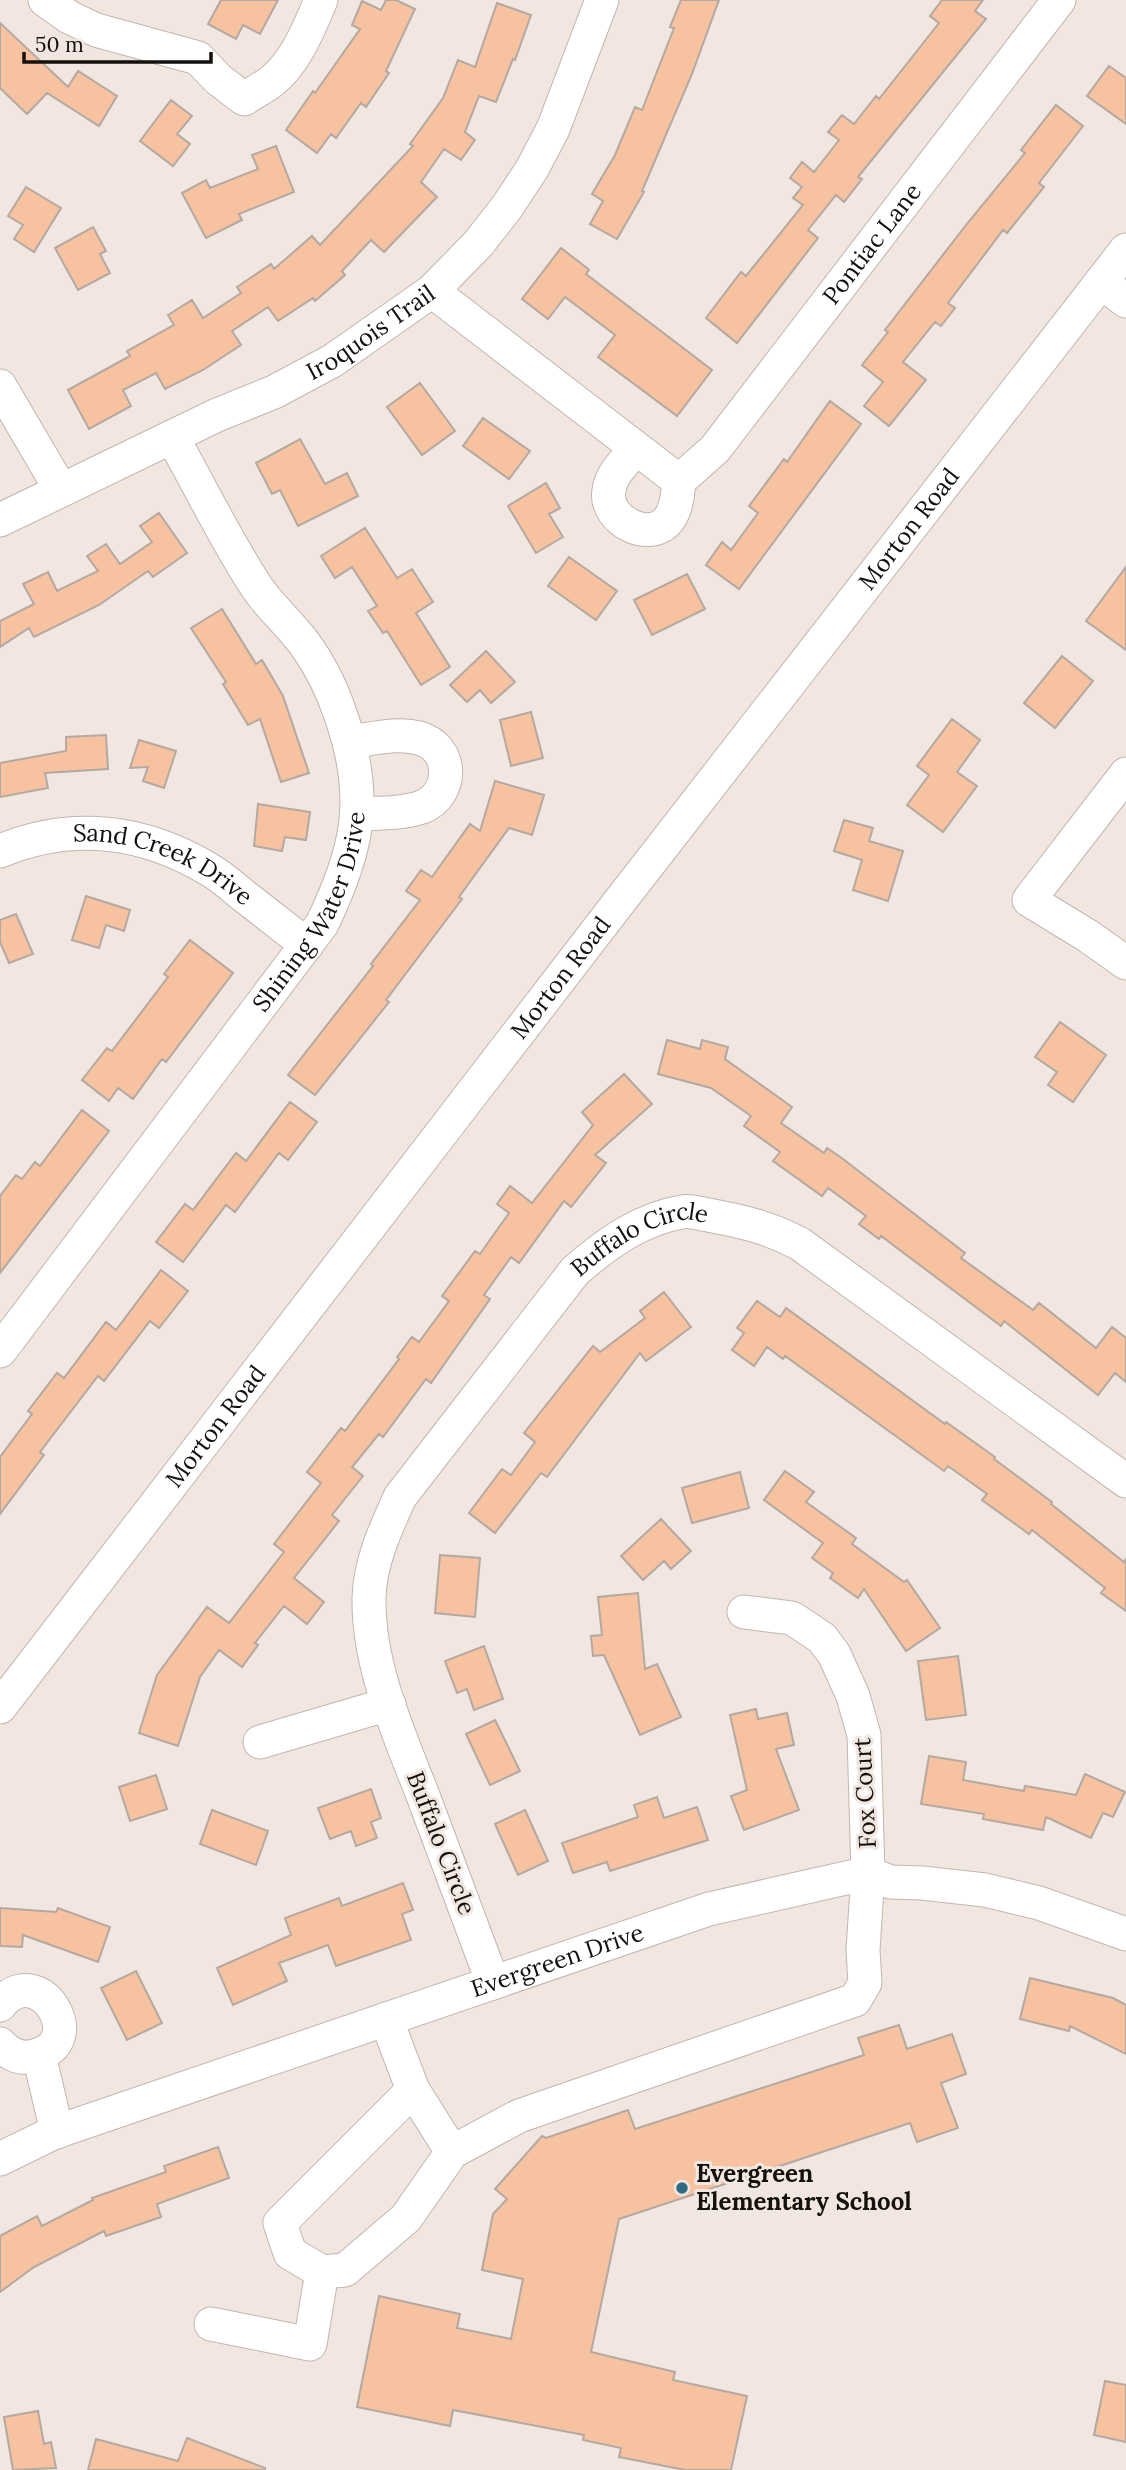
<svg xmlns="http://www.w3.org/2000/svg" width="1126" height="2470" font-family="Lora,serif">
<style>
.building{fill:#f7c29f;stroke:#b3a9a2;stroke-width:2}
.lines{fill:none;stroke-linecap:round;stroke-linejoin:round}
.minor-casing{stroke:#c1b6af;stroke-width:35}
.minor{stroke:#fff;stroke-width:33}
.poi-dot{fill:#2f6b82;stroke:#f2e7e0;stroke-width:2.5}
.labels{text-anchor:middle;stroke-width:6;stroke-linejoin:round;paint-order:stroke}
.street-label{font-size:24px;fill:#14100e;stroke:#f2e7e0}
.poi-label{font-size:24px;font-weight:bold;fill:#14100e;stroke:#f2e7e0;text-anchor:start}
</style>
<rect width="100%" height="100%" fill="#f2e7e0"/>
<path class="building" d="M 221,0 L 278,0 L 260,34 L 243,25 L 236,39 L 208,24 Z
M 386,0 L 396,0 L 415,9 L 386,71 L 389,73 L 366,107 L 361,103 L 336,138 L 331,134 L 317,153 L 286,130 L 313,91 L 315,93 L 360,29 L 352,25 L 362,1 L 381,10 Z
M 681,0 L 719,0 L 692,74 L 642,191 L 644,192 L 617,239 L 590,224 L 603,201 L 592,194 L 615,155 L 635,107 L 642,110 L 674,28 L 670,27 Z
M 942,0 L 983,0 L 975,11 L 986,19 L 858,177 L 862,179 L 844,202 L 836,195 L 808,230 L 818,238 L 737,343 L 706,318 L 741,272 L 746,276 L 803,205 L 793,198 L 802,187 L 790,178 L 802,162 L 814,172 L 839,140 L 828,132 L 842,115 L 854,124 L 876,96 L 879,99 L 939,23 L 930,16 Z
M 497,3 L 531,15 L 515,60 L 513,59 L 496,102 L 479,96 L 465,132 L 475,140 L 461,160 L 444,149 L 421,182 L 437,197 L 384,252 L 371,240 L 342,271 L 345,275 L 315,301 L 313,298 L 278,321 L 268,307 L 232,331 L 241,345 L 203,370 L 165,389 L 156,373 L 123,390 L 131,406 L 89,429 L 68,390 L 130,356 L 127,351 L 174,325 L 168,315 L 192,300 L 203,318 L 241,293 L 237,287 L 271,264 L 274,269 L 312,236 L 320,245 L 413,146 L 410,144 L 443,98 L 458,60 L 475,67 Z
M 0,23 L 68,87 L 78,71 L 117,96 L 99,126 L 47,93 L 27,114 L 0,88 Z
M 1109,66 L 1126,78 L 1126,124 L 1087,96 Z
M 171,100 L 192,116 L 177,134 L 190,144 L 173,166 L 140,141 Z
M 1056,105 L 1083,126 L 1039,183 L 1044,187 L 1007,233 L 1003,230 L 948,303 L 955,308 L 941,326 L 935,322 L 903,362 L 926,380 L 889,426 L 864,406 L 883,382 L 862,365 L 888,332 L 885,330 L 966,225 L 1025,153 L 1021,150 Z
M 276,146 L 294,192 L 239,214 L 242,220 L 206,238 L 182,193 L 206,180 L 210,188 L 258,169 L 252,155 Z
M 26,187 L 61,208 L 34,252 L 14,239 L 23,225 L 8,216 Z
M 93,227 L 106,251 L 100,254 L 110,273 L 78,290 L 55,248 Z
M 561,248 L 587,268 L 589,270 L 586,274 L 712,370 L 677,416 L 598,357 L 615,335 L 565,297 L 548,319 L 522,299 Z
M 420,383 L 455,431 L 422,455 L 387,407 Z
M 830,401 L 861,424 L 739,589 L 706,565 L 722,542 L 731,550 L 758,513 L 749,506 L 784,459 L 787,462 Z
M 483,418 L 530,451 L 509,479 L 463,446 Z
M 300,439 L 325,484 L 347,473 L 358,496 L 298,526 L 280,490 L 272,494 L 256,463 Z
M 546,483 L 560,508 L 549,514 L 563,537 L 536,553 L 508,506 Z
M 159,513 L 187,553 L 153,577 L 148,571 L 99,605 L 34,637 L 29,628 L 0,647 L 0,621 L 34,604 L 23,584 L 48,572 L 57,591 L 98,571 L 87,556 L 106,544 L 120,564 L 152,542 L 140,526 Z
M 365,528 L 397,578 L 412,569 L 433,602 L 416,613 L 450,667 L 421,685 L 387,631 L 383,633 L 368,611 L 377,606 L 352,567 L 335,578 L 321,556 Z
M 569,557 L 617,591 L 596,620 L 548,586 Z
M 1126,567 L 1126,650 L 1086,621 Z
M 687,574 L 705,609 L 652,635 L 634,600 Z
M 222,609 L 256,664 L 262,660 L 283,696 L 309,773 L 281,782 L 260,719 L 248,725 L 223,684 L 226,682 L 191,628 Z
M 486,651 L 515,682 L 491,703 L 480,690 L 467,702 L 450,685 Z
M 1062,656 L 1093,681 L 1055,728 L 1024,703 Z
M 531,712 L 543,758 L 511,766 L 500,720 Z
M 952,719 L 980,740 L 957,772 L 977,786 L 943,832 L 907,805 L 929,775 L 917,766 Z
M 106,735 L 108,769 L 45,773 L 48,788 L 0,797 L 0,763 L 66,751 L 66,737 Z
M 139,740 L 176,751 L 164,788 L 143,781 L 148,767 L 130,768 Z
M 495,781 L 544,795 L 532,835 L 509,828 L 459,897 L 462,899 L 386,1000 L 389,1002 L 315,1095 L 288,1075 L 373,966 L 371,964 L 420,900 L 406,891 L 421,870 L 432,877 L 470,824 L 480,831 Z
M 258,804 L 310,812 L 306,840 L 285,837 L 282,851 L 254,846 Z
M 844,820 L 873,828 L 869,841 L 903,851 L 888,901 L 853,890 L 862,860 L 834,851 Z
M 86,896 L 130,910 L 124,931 L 106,925 L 99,948 L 72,940 Z
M 16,914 L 33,954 L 9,963 L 0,942 L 0,920 Z
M 190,940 L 233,973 L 166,1062 L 162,1059 L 133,1099 L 118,1088 L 109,1101 L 82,1080 L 107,1048 L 112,1051 L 168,977 L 164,974 Z
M 1060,1022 L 1106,1055 L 1073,1102 L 1048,1085 L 1057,1072 L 1035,1057 Z
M 667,1040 L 700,1049 L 702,1040 L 728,1047 L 725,1059 L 792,1107 L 781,1123 L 824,1153 L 827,1148 L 843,1159 L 965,1253 L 961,1258 L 1033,1310 L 1039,1303 L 1096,1348 L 1112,1327 L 1126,1338 L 1126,1382 L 1115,1373 L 1098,1395 L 1004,1321 L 1001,1326 L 881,1236 L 879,1239 L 859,1224 L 866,1216 L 828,1188 L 822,1196 L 773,1161 L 780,1152 L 744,1126 L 751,1116 L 711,1088 L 658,1074 Z
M 624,1074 L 652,1104 L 595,1155 L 606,1163 L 571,1207 L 564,1201 L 519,1263 L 511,1257 L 484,1295 L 490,1299 L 431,1383 L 426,1379 L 383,1437 L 379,1434 L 352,1467 L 363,1476 L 332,1515 L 339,1521 L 294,1578 L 324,1602 L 307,1624 L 284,1606 L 255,1643 L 258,1645 L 242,1667 L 219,1650 L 200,1677 L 178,1746 L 139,1733 L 157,1675 L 207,1607 L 229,1623 L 284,1552 L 274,1544 L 321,1483 L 307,1472 L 341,1428 L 345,1431 L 399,1359 L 397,1357 L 412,1337 L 419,1342 L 449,1301 L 442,1296 L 475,1251 L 480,1254 L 509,1213 L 497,1204 L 510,1186 L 532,1203 L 593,1125 L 582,1112 Z
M 290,1102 L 317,1122 L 288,1160 L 279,1153 L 235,1212 L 226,1205 L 183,1262 L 156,1242 L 185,1204 L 193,1210 L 236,1153 L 246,1161 Z
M 82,1110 L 109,1131 L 0,1273 L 0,1196 L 16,1175 L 22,1179 L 35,1162 L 40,1166 Z
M 161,1270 L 188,1291 L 159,1328 L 150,1321 L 104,1381 L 98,1376 L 40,1452 L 44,1455 L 0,1514 L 0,1457 L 32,1414 L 28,1411 L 57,1373 L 64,1378 L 106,1322 L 116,1330 Z
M 664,1292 L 691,1327 L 646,1361 L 640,1353 L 547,1477 L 541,1473 L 495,1533 L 469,1513 L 502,1469 L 511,1475 L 535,1442 L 524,1433 L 593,1346 L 600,1352 L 645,1318 L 640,1311 Z
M 757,1301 L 780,1317 L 786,1308 L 945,1424 L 946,1422 L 995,1457 L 994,1459 L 1052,1502 L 1051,1504 L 1124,1562 L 1126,1559 L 1126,1611 L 1101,1593 L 1105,1588 L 1032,1530 L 1029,1534 L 982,1500 L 987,1494 L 948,1466 L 944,1471 L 785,1356 L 783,1359 L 767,1347 L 754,1366 L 732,1350 L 744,1333 L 737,1328 Z
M 785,1471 L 814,1492 L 806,1502 L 856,1538 L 852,1544 L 904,1582 L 907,1580 L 940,1628 L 906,1651 L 864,1589 L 858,1598 L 830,1578 L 833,1573 L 812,1558 L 823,1543 L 764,1500 Z
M 740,1472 L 749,1508 L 692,1523 L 682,1488 Z
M 661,1519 L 691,1551 L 671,1569 L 664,1561 L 643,1580 L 621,1556 Z
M 440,1555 L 480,1558 L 475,1617 L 435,1613 Z
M 638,1593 L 645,1669 L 657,1664 L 681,1717 L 640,1735 L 604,1655 L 593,1656 L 591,1636 L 602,1635 L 598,1597 Z
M 484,1646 L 503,1699 L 474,1710 L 467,1689 L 457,1693 L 445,1661 Z
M 958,1656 L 966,1715 L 926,1720 L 918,1661 Z
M 756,1709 L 758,1719 L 787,1713 L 794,1745 L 776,1749 L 799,1810 L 744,1830 L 731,1796 L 747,1790 L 730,1715 Z
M 495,1720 L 520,1771 L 490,1785 L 466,1734 Z
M 929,1756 L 966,1762 L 963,1780 L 1024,1791 L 1025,1786 L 1076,1795 L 1085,1774 L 1125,1792 L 1113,1817 L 1103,1813 L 1091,1838 L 1046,1817 L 1043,1830 L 983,1819 L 984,1814 L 921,1804 Z
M 156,1775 L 167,1809 L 130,1821 L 119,1787 Z
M 371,1789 L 381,1818 L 371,1822 L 377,1838 L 356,1846 L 351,1831 L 330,1839 L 318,1808 Z
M 657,1797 L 664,1818 L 697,1807 L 708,1840 L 610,1871 L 607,1862 L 573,1873 L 562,1843 L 638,1817 L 634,1805 Z
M 212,1810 L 268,1831 L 256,1865 L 200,1844 Z
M 525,1810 L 548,1861 L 518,1875 L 495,1824 Z
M 403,1883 L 413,1910 L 402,1914 L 411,1940 L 336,1966 L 328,1945 L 279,1963 L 287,1981 L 233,2005 L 217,1968 L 291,1935 L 285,1918 L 339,1898 L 342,1906 Z
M 0,1908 L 56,1912 L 58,1908 L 110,1927 L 98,1962 L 23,1935 L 22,1947 L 0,1946 Z
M 136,1971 L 162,2023 L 127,2040 L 101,1988 Z
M 1030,1978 L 1113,1998 L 1126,2005 L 1126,2054 L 1070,2026 L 1069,2031 L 1020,2019 Z
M 899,2025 L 907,2049 L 952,2034 L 966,2074 L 941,2083 L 958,2128 L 917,2142 L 910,2123 L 619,2219 L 591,2352 L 675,2372 L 673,2380 L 747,2396 L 731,2470 L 685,2470 L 619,2457 L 621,2448 L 583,2440 L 584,2435 L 453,2410 L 450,2426 L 357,2407 L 379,2296 L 460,2314 L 457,2328 L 511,2339 L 523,2279 L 482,2270 L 493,2214 L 507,2199 L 495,2189 L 542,2136 L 546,2138 L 628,2110 L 635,2129 L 864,2055 L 858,2038 Z
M 218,2147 L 229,2178 L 157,2204 L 161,2217 L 106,2236 L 104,2231 L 34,2267 L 0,2292 L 0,2236 L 37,2216 L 42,2226 L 93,2200 L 92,2198 L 166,2172 L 164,2166 Z
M 1105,2381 L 1126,2385 L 1126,2442 L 1094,2435 Z
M 38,2411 L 44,2444 L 51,2442 L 56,2468 L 13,2470 L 4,2417 Z
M 187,2438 L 265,2468 L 265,2470 L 88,2470 L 96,2439 L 178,2461 Z"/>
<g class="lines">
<defs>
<g id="minor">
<path d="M 45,0 L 69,17 L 96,30 L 198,58 L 218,79 L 244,99 C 253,93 263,88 272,81 C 296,62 309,28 321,0"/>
<path d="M 1101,282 L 1126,301"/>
<path id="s1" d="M 432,291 L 679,481 L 715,449 L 1059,0"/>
<path d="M 0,386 L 61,490"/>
<path d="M 636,449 C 626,460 611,474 609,490 C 603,522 656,547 672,514 C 677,505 678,491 679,481"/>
<path id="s2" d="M 0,520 L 217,415 L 274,392 L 332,361 L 432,291 L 478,244 L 507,207 L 532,169 L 553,129 L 602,0"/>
<path d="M 350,742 C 373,739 397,732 419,738 C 454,748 454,794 422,807 C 402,814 378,813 357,814"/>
<path d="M 1126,774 L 1029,900 L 1088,936 L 1126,963"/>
<path id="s3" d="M 0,851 C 72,821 144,830 210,870 C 222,877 233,887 244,896 C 265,912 286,929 307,945"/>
<path id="s4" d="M 0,1351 L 322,924 C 358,850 369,798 342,719 C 333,691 321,666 304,643 C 289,623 269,606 256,586 C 225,539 200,486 172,437"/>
<path id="s5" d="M 0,1707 L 613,910 L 1126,250"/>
<path d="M 260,1742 L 389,1704"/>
<path id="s6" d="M 493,1983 C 469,1919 445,1856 422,1793 C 398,1732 368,1665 369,1598 C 370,1562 385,1530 400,1497 L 575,1271 C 606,1244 640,1219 682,1212 C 690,1210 700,1214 708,1215 C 741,1221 771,1228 800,1244 L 1126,1481"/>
<path d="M 0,2005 C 38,1957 92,2043 34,2056 C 20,2060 9,2054 0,2044"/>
<path d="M 386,2019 L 413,2090 L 452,2152"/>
<path d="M 39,2055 L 57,2132"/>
<path d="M 413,2090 L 280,2223 L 290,2253 L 322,2272 L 345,2270 L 406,2218 L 452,2152 L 519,2116 L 855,2000 L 865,1983 L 863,1950 L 868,1873 L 864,1735 L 853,1696 L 834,1654 L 822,1638 L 792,1618 L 744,1612"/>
<path id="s7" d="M 0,2159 L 53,2133 L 709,1909 L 868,1873 L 890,1882 L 922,1883 L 985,1890 L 1039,1903 L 1126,1934"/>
<path d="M 211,2324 L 310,2344 L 322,2272"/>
</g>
</defs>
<use href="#minor" class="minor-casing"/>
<use href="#minor" class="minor"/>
</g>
<circle class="poi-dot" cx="682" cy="2188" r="7"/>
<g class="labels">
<g class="street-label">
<text dy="8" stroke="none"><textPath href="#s1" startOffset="618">Pontiac Lane</textPath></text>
<text dy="8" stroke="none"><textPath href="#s2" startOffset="416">Iroquois Trail</textPath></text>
<text dy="8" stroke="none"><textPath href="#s5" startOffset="1488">Morton Road</textPath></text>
<text dy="8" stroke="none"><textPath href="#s3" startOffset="172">Sand Creek Drive</textPath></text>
<text dy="8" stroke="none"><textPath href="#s4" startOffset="541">Shining Water Drive</textPath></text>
<text dy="8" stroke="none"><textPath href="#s5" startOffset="920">Morton Road</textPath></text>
<text dy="8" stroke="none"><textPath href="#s6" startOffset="873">Buffalo Circle</textPath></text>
<text dy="8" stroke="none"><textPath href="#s5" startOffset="354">Morton Road</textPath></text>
<text transform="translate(865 1793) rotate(-93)" y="8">Fox Court</text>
<text transform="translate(441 1843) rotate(69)" y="8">Buffalo Circle</text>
<text dy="8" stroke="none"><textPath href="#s7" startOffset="592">Evergreen Drive</textPath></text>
</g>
<g class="poi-label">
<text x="696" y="2182">Evergreen<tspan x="696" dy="28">Elementary School</tspan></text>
</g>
</g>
<path d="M24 52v10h187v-10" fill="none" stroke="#14100e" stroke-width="3.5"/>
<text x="35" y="52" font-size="21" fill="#14100e" stroke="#f2e7e0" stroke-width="5" paint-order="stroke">50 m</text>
</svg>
